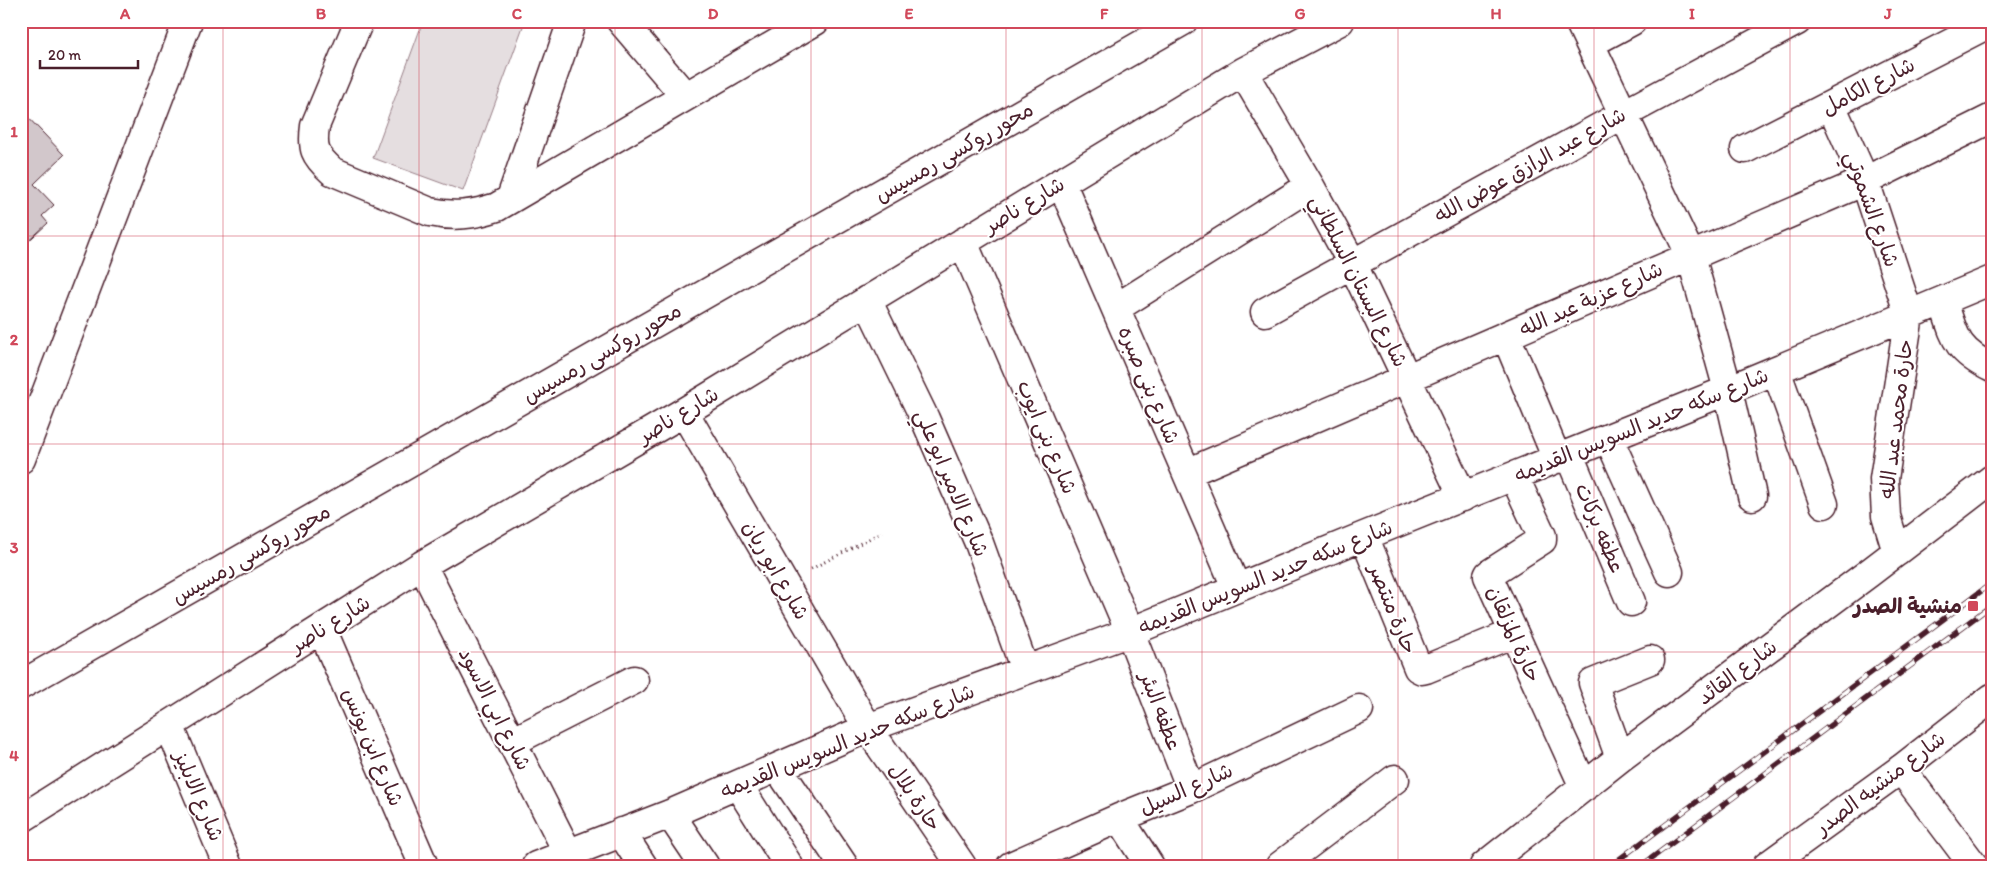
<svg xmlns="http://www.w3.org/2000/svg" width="2013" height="887" font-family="Itim,'Playpen Sans Arabic',sans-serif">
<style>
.green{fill:#e5dee0;stroke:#987e86}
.building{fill:#d2c7cb;stroke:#4a1f2b}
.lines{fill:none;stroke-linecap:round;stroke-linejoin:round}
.minor-casing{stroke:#4a1f2b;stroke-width:31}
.major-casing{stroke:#4a1f2b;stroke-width:31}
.path{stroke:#4a1f2b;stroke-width:3;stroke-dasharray:1 4;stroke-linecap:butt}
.minor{stroke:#fff;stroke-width:28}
.major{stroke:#fff;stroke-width:28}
.rail-casing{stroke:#4a1f2b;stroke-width:5.5}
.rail{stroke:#fff;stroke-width:4;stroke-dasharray:11;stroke-linecap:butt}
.grid{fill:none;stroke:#d1495b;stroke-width:1;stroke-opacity:0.55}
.poi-dot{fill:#d1495b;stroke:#fff;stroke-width:2}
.labels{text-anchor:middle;stroke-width:4;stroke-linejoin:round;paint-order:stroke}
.street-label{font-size:21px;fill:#4a1f2b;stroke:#fff}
.poi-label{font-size:21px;font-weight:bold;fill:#4a1f2b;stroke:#fff;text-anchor:end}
.neatline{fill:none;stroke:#d1495b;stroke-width:2}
.grid-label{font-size:16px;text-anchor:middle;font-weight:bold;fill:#d1495b}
</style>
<rect width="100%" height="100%" fill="#fff"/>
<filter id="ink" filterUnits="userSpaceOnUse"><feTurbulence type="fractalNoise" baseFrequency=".02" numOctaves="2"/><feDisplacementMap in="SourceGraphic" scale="10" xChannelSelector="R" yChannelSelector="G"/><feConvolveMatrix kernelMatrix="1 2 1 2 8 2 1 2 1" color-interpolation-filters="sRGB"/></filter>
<g filter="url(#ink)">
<path class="green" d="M 423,21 L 525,21 L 463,191 L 373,158 Z"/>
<path class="building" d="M 21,110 L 64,155 L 34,184 L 54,205 L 42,216 L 48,223 L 21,248 Z"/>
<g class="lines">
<defs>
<path id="minor" d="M 359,21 L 315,126 C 312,149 314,155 332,171 L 430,212 C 454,217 473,215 497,207 L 815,21
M 621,21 L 685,96
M 1579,21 L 1691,256 L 1728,390 L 1752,496
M 1591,43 L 1632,21
M 1243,72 L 1310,186 L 1352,263 L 1463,497
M 1831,105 L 1865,181 L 1909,315 L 1884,479 L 1886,516 L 1897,552
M 1745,149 L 1992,22
M 1061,182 L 1236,587
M 511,198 L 572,21
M 963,242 L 1130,632 L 1191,789
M 867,300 L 925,419 L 979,543 L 1025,670
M 1943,301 C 1955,337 1955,350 1992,368
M 1116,308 L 1310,186
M 1265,312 L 1624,114 L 1797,21
M 1506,336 L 1557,459
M 1776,370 L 1824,504
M 684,412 L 868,728 L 962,866
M 1609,439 L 1669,572
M 1569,455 L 1631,602
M 21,459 L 188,21
M 1187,473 L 1865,181 L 1992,118
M 1514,476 L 1542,536 L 1542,540 L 1489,574 L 1488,576 L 1584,787
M 1364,536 L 1418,668 L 1422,670 L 1426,669 L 1514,633
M 422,565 L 568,853
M 322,629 L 424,866
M 169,725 L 228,866
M 512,742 L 634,680
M 1620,758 L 1593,683 L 1650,660
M 778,768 L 844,866
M 1901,769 L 1974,866
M 738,785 L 789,866
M 670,814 L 705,866
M 1119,818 L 1150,866
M 21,819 L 422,565 L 684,412 L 1243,72 L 1340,21
M 621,832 L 643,866
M 536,866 L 670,814 L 868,728 L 1130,632 L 1364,536 L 1728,390 L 1992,280
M 1011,866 L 1119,818 L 1191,789 L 1359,709
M 1280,866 L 1395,779
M 1484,866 L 1620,758 L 1869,573 L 1992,479"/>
<path id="major" d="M 21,685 L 1183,21
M 1767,866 L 1901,769 L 1992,698"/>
</defs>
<use href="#minor" class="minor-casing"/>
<use href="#major" class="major-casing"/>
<path class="path" d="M 811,569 L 882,532"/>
<use href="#minor" class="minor"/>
<use href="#major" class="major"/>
<defs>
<path id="rail" d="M 1610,866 L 1992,583
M 1641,866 L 1992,605"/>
</defs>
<use href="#rail" class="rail-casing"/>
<use href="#rail" class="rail"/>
</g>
</g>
<path class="grid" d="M 223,21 L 223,866M 419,21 L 419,866M 615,21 L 615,866M 811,21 L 811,866M 1006,21 L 1006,866M 1202,21 L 1202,866M 1398,21 L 1398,866M 1594,21 L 1594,866M 1790,21 L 1790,866M 21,236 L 1992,236M 21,444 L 1992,444M 21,652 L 1992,652"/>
<rect class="poi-dot" x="1967" y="600" width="12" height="12" rx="2.5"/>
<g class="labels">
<g class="street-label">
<text transform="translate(1868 86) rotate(-27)" y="7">شارع الكامل</text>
<text transform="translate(954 152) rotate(-30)" y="7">محور روكسى رمسيس</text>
<text transform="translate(1530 165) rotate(-29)" y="7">شارع عبد الرازق عوض الله</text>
<text transform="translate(1024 205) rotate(-31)" y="7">شارع ناصر</text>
<text transform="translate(1872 209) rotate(70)" y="7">شارع الشموتي</text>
<text transform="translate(1359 281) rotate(63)" y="7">شارع البستان السلطاني</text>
<text transform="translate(1591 299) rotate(-24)" y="7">شارع عزبة عبد الله</text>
<text transform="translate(602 353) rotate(-30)" y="7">محور روكسى رمسيس</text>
<text transform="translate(1149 385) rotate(67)" y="7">شارع بنى صبره</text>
<text transform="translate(678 415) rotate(-31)" y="7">شارع ناصر</text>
<text transform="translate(1896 419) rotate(-83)" y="7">حارة محمد عبد الله</text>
<text transform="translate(1641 425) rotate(-22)" y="7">شارع سكه حديد السويس القديمه</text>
<text transform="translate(1047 437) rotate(67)" y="7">شارع بنى ايوب</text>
<text transform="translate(952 483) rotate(67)" y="7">شارع الامير ابو علي</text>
<text transform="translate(1600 528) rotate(67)" y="7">عطفه بركات</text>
<text transform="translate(251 554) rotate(-30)" y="7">محور روكسى رمسيس</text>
<text transform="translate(776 570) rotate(60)" y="7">شارع ابو ريان</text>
<text transform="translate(1265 577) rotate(-22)" y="7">شارع سكه حديد السويس القديمه</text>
<text transform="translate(1393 609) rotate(68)" y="7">حارة منتصر</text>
<text transform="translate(330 624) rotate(-32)" y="7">شارع ناصر</text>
<text transform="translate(1514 634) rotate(66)" y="7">حارة المزلقان</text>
<text transform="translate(1737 672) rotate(-37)" y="7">شارع القائد</text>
<text transform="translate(495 709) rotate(63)" y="7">شارع ابي الاسود</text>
<text transform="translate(1161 711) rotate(69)" y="7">عطفه البئر</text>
<text transform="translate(847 741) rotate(-22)" y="7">شارع سكه حديد السويس القديمه</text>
<text transform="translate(373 747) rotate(67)" y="7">شارع ابن يونس</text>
<text transform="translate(1880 783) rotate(-37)" y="7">شارع منشيه الصدر</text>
<text transform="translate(1186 789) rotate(-24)" y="7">شارع السيل</text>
<text transform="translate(199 796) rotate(67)" y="7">شارع الابليز</text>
<text transform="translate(915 797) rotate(56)" y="7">حارة بلال</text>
</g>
<g class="poi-label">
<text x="1962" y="613">منشية الصدر</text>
</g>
</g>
<rect width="2013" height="887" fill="none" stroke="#fff" stroke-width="55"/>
<path d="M40 60v8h98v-8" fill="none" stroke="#4a1f2b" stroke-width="2.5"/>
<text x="48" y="60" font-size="15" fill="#4a1f2b" stroke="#ffffff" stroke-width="4" paint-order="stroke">20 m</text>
<rect x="28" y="28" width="1958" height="832" class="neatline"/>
<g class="grid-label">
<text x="125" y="19">A</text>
<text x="321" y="19">B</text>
<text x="517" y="19">C</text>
<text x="713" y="19">D</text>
<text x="909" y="19">E</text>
<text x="1104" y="19">F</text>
<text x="1300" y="19">G</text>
<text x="1496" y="19">H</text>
<text x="1692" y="19">I</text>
<text x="1888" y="19">J</text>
<text x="14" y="137">1</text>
<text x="14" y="345">2</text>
<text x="14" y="553">3</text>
<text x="14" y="761">4</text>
</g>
</svg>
